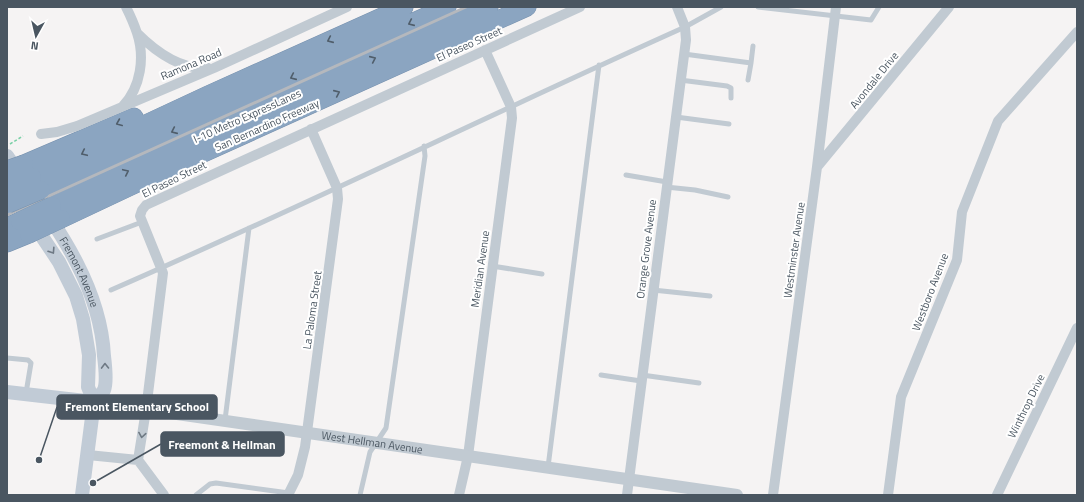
<svg xmlns="http://www.w3.org/2000/svg" width="1084" height="502" font-family="'Titillium Web',sans-serif">
<style>
.lines{fill:none;stroke-linecap:round;stroke-linejoin:round}
.motorway-casing{stroke:#7690ad;stroke-width:19}
.path{stroke:#7ad0a6;stroke-width:1.5;stroke-dasharray:3 2;stroke-linecap:butt}
.service{stroke:#c1cad2;stroke-width:5}
.minor{stroke:#c1cad2;stroke-width:10}
.tertiary{stroke:#c1cad2;stroke-width:12}
.secondary{stroke:#c1cbd6;stroke-width:14}
.motorway{stroke:#8ba5c1;stroke-width:18}
.rail{stroke:#b5b8bd;stroke-width:3}
.motorway-bridge-casing{stroke:#7690ad;stroke-width:19;stroke-linecap:butt}
.motorway-bridge{stroke:#8ba5c1;stroke-width:18}
.oneway{stroke:#505e6b}
.oneway2{stroke:#6e7984}
.oneway3{stroke:#6e7983}
.labels{text-anchor:middle;stroke-width:4;stroke-linejoin:round;paint-order:stroke}
.street-label{font-size:11px;fill:#4a5661;stroke:#fff}
.leader{fill:none;stroke:#4a5661;stroke-width:1.5}
.callout-dot{fill:#4a5661;stroke:#fff;stroke-width:1.5}
.callout{fill:#4a5661;stroke:#4a5661;stroke-width:1.5}
.callout-label{font-size:12px;text-anchor:middle;font-weight:bold;fill:#fff}
</style>
<rect width="100%" height="100%" fill="#f5f3f3"/>
<g class="lines">
<defs>
<path id="motorway" d="M 24,164 L 134,117
M 32,177 L 208,95 L 404,7
M 41,190 L 447,7
M 52,206 L 251,113 L 489,7
M 61,219 L 148,178 L 527,7
M 7,227 L 20,221
M 7,243 L 29,234"/>
</defs>
<use href="#motorway" class="motorway-casing"/>
<path class="path" d="M 10,144 L 23,136"/>
<path class="service" d="M 758,7 L 871,20 L 879,7
M 684,54 L 751,63 L 748,80
M 751,63 L 753,46
M 680,80 L 727,86 L 731,88 L 731,98
M 676,117 L 729,124
M 626,175 L 667,182
M 666,187 L 695,190 L 728,197
M 97,239 L 142,222
M 492,266 L 542,274
M 111,290 C 304,206 493,113 685,27 L 721,7
M 653,290 L 710,296
M 7,358 L 28,360 L 31,363 L 26,393
M 601,375 L 641,381
M 642,375 L 699,383
M 225,420 L 249,228
M 548,467 L 599,65
M 196,495 L 210,484 L 216,483 L 289,493
M 360,495 L 370,452 L 386,428 L 425,156 L 424,146"/>
<path class="minor" d="M 137,33 C 156,52 180,70 208,68
M 123,106 C 141,87 145,57 137,33 C 134,24 130,15 126,7
M 41,134 L 57,132 L 77,126 L 214,68 L 347,7
M 817,167 L 949,7
M 88,455 L 138,460 L 164,495
M 138,460 L 146,410 L 163,273 L 140,216 L 142,210 L 146,205 L 580,7
M 288,495 L 298,475 L 305,447 L 338,199 L 337,188 L 311,129
M 459,495 L 468,456 L 512,118 L 511,107 L 485,50
M 627,495 L 686,40 L 685,27 L 677,7
M 773,495 L 817,167 L 836,7
M 888,495 L 901,397 L 957,260 L 962,212 L 998,121 L 1077,32
M 997,495 L 1077,328"/>
<path class="tertiary" id="s1" d="M 94,402 L 737,495"/>
<g class="secondary">
<path id="s2" d="M 7,156 C 49,217 100,279 104,356 C 105,364 107,383 104,390 C 102,394 97,398 94,402"/>
<path d="M 13,193 L 59,262 L 76,296 L 83,319 L 89,355 L 88,387 L 94,402 L 82,495"/>
<path d="M 7,392 L 94,402"/>
</g>
<use href="#motorway" class="motorway"/>
<path class="rail" d="M 7,215 L 466,7"/>
<defs>
<path id="motorway-bridge" d="M 7,170 L 24,164
M 7,188 L 32,177
M 8,204 L 41,190
M 20,221 L 52,206
M 29,234 L 61,219"/>
</defs>
<use href="#motorway-bridge" class="motorway-bridge-casing"/>
<use href="#motorway-bridge" class="motorway-bridge"/>
</g>
<defs><path id="oneway-chevron" d="M-2-3.5L2.5 0L-2 3.5" fill="none" stroke-width="1.6" stroke-linecap="round" stroke-linejoin="round"/></defs>
<g class="oneway">
<use href="#oneway-chevron" transform="translate(411 23) rotate(156)"/>
<use href="#oneway-chevron" transform="translate(330 40) rotate(156)"/>
<use href="#oneway-chevron" transform="translate(373 59) rotate(-24)"/>
<use href="#oneway-chevron" transform="translate(293 77) rotate(156)"/>
<use href="#oneway-chevron" transform="translate(337 93) rotate(-24)"/>
<use href="#oneway-chevron" transform="translate(119 123) rotate(157)"/>
<use href="#oneway-chevron" transform="translate(174 131) rotate(156)"/>
<use href="#oneway-chevron" transform="translate(84 153) rotate(155)"/>
<use href="#oneway-chevron" transform="translate(126 172) rotate(-25)"/>
</g>
<g class="oneway2">
<use href="#oneway-chevron" transform="translate(52 251) rotate(57)"/>
<use href="#oneway-chevron" transform="translate(105 366) rotate(-91)"/>
</g>
<use class="oneway3" href="#oneway-chevron" transform="translate(142 435) rotate(99)"/>
<g class="labels">
<g class="street-label">
<text transform="translate(469 44) rotate(-24)" y="4">El Paseo Street</text>
<text transform="translate(191 64) rotate(-23)" y="4">Ramona Road</text>
<text transform="translate(874 80) rotate(-51)" y="4">Avondale Drive</text>
<text transform="translate(247 116) rotate(-24)" y="4">I-10 Metro ExpressLanes</text>
<text transform="translate(267 125) rotate(-24)" y="4">San Bernardino Freeway</text>
<text transform="translate(174 179) rotate(-26)" y="4">El Paseo Street</text>
<text transform="translate(646 249) rotate(-83)" y="4">Orange Grove Avenue</text>
<text transform="translate(794 250) rotate(-82)" y="4">Westminster Avenue</text>
<text transform="translate(480 269) rotate(-82)" y="4">Meridian Avenue</text>
<text dy="4" stroke="none"><textPath href="#s2" startOffset="137">Fremont Avenue</textPath></text>
<text transform="translate(930 292) rotate(-69)" y="4">Westboro Avenue</text>
<text transform="translate(312 310) rotate(-82)" y="4">La Paloma Street</text>
<text transform="translate(1026 406) rotate(-64)" y="4">Winthrop Drive</text>
<text dy="4" stroke="none"><textPath href="#s1" startOffset="281">West Hellman Avenue</textPath></text>
</g>
</g>
<path class="leader" d="M39 460L57 407M93 483L161 444"/>
<g class="callout-dot">
<circle cx="39" cy="460" r="4"/>
<circle cx="93" cy="483" r="4"/>
</g>
<g class="callout">
<rect x="57" y="395" width="160" height="24" rx="4"/>
<rect x="161" y="432" width="123" height="24" rx="4"/>
</g>
<g class="callout-label">
<text x="137" y="411">Fremont Elementary School</text>
<text x="222" y="449">Freemont &amp; Hellman</text>
</g>
<rect width="1084" height="502" fill="none" stroke="#4a5661" stroke-width="16"/>
<g transform="translate(36 36) rotate(188)" stroke="#ffffff" stroke-width="3" paint-order="stroke">
<path d="M0-3L7 15L0 10L-7 15Z" fill="#4a5661"/>
<text y="-6" font-size="11" font-weight="bold" text-anchor="middle" fill="#4a5661">N</text>
</g>
</svg>
